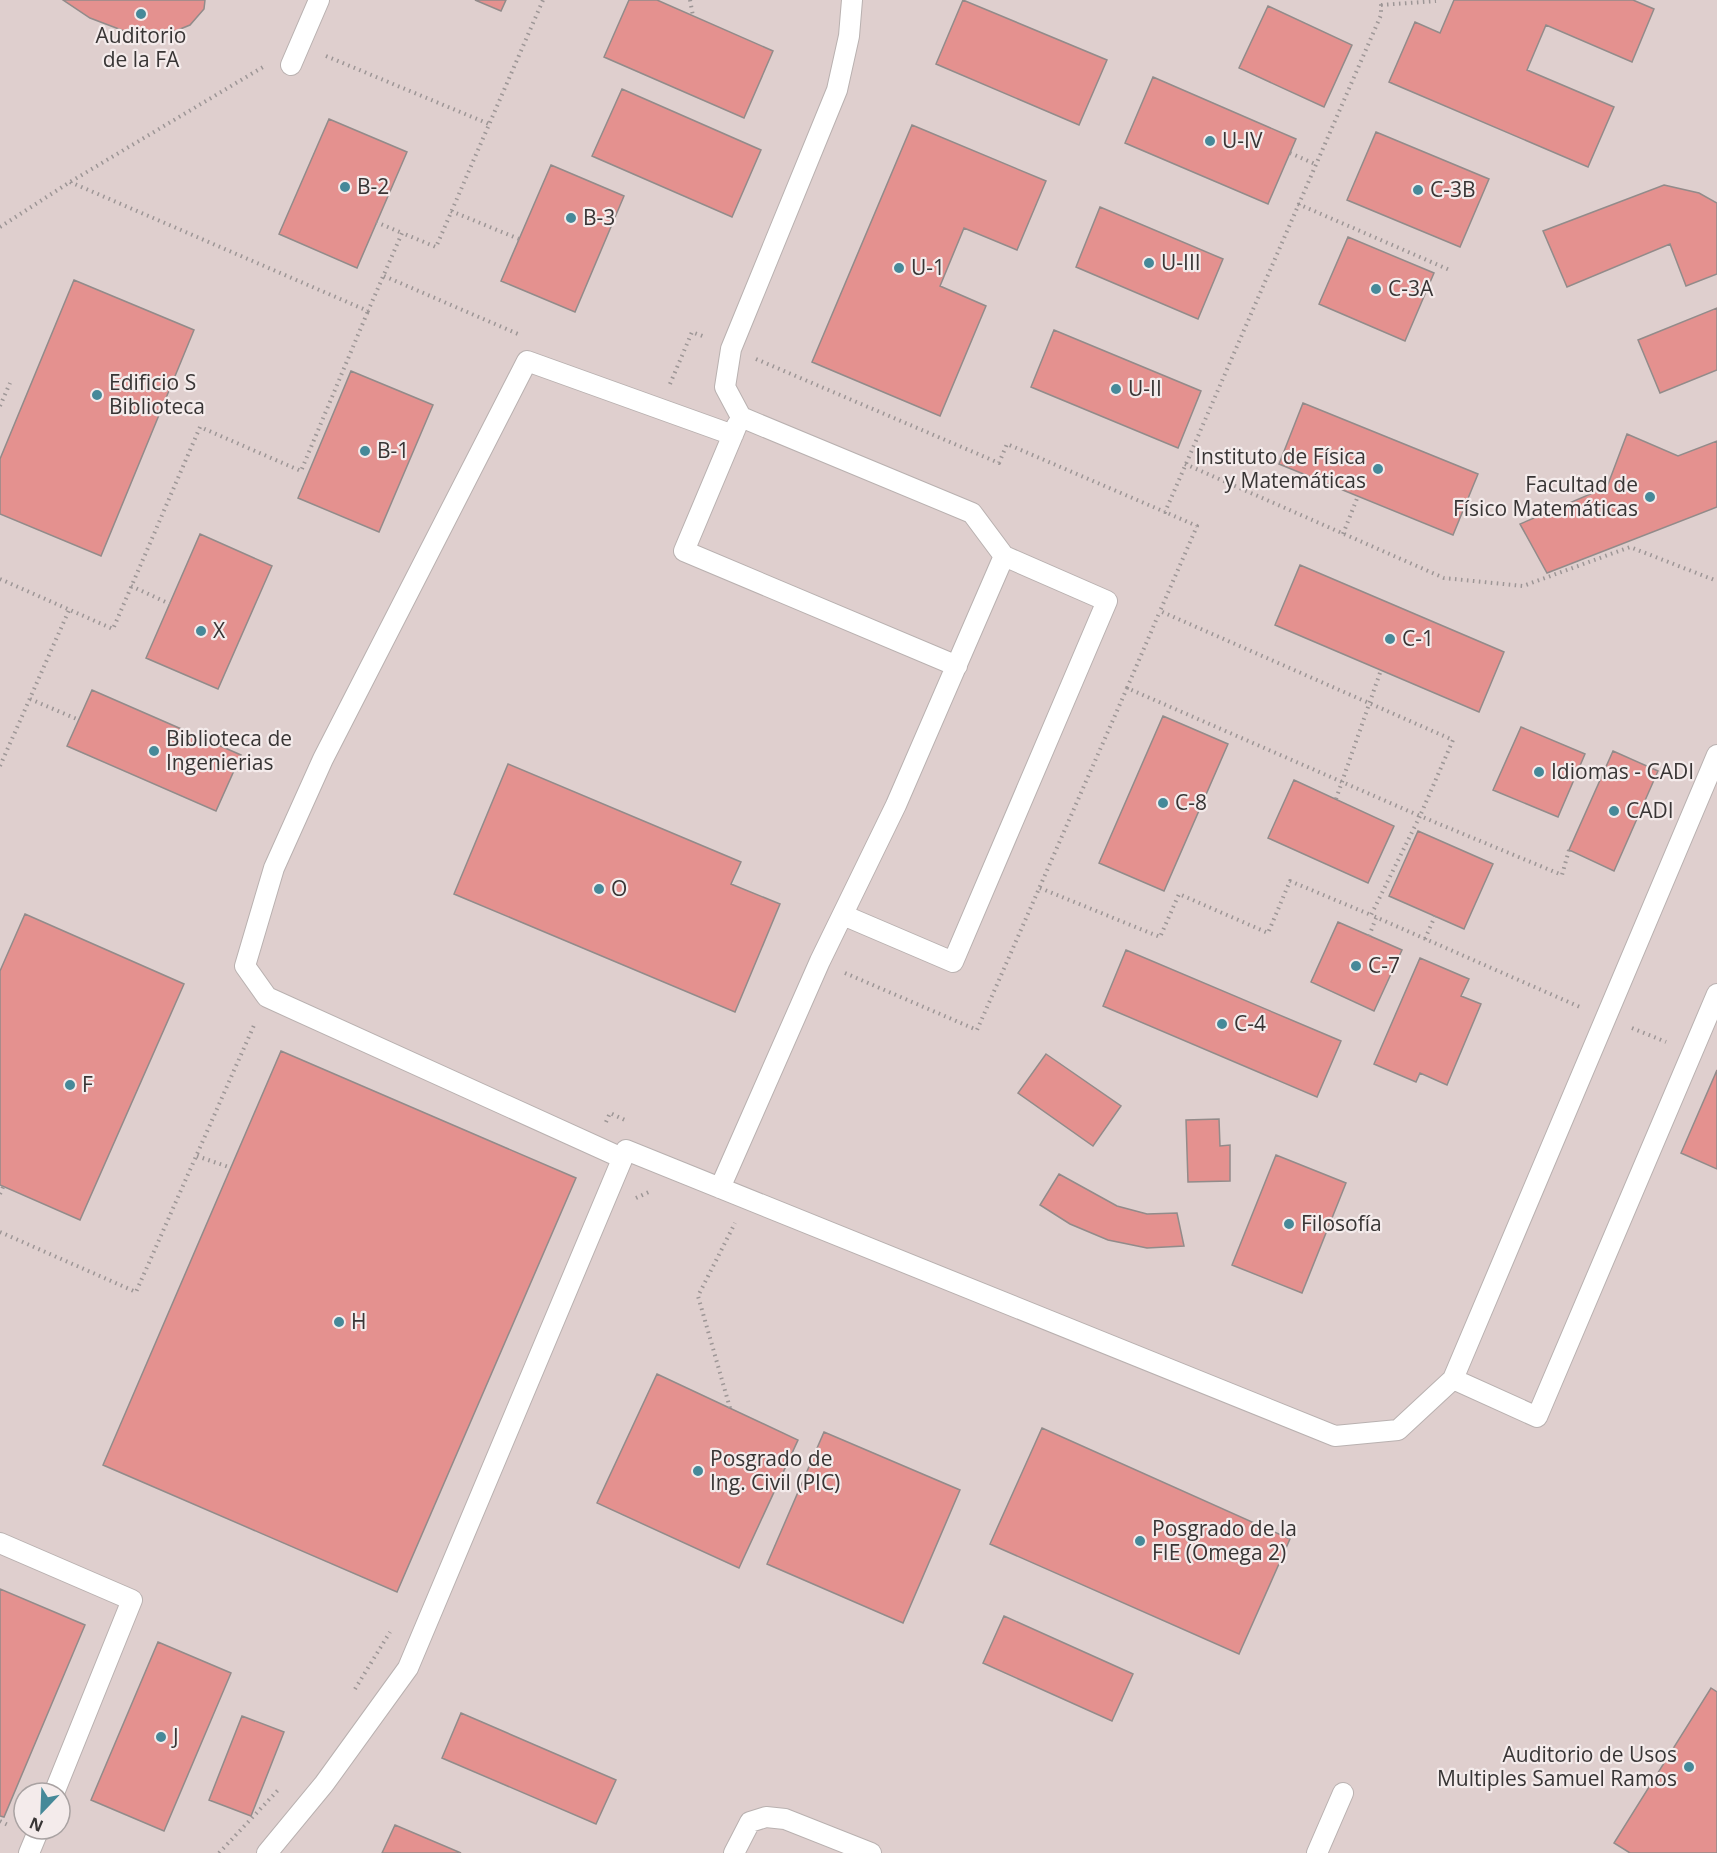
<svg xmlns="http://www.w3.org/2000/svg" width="1717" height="1853" font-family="'Open Sans',sans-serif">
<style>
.built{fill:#dfcfce;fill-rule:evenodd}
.building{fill:#e4918f;stroke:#928b8a;stroke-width:1.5}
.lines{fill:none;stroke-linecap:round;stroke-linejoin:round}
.lane-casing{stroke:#b9b1b0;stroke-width:22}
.path{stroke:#9d9696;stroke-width:4;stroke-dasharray:1.5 4.5;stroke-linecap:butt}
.lane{stroke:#fff;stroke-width:20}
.poi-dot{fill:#468999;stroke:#f4ebeb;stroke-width:2}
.labels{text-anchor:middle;stroke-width:4.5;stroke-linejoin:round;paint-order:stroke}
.poi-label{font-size:21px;fill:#383535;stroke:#f4ebeb;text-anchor:start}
</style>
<rect width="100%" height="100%" fill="#e7dede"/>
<path class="built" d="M 0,0 L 1717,0 L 1717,1853 L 0,1853 ZM 24,1793 L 60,1793 L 60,1829 L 24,1829 Z"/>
<path class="building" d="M 63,0 L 205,0 L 204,9 L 190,25 L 168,34 L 132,34 L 90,18 Z
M 475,0 L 506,0 L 501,11 Z
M 629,0 L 657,0 L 773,51 L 744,118 L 604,57 Z
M 963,0 L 1107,60 L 1079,125 L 936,64 Z
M 1454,0 L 1633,0 L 1654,9 L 1632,62 L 1546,25 L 1527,70 L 1614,107 L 1588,167 L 1389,82 L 1415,22 L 1440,33 Z
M 1268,6 L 1352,45 L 1324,107 L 1239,68 Z
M 1153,77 L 1296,139 L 1268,204 L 1125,143 Z
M 622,89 L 761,150 L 732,217 L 592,156 Z
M 329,119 L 407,152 L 357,268 L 279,234 Z
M 912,125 L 1046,181 L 1017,250 L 964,228 L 940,286 L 986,306 L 940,416 L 812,362 Z
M 1376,132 L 1489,179 L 1460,247 L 1347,200 Z
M 551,165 L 624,196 L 575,312 L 501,281 Z
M 1664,185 L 1699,193 L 1717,203 L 1717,274 L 1686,286 L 1670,244 L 1567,287 L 1543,231 Z
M 1100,207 L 1223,259 L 1198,319 L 1076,267 Z
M 1348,237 L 1434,273 L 1405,341 L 1319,304 Z
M 74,280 L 194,330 L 101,556 L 0,514 L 0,459 Z
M 1717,308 L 1717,370 L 1660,393 L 1638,340 Z
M 1054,330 L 1201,391 L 1178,448 L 1031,387 Z
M 351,371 L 433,405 L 379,532 L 298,498 Z
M 1303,403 L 1478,474 L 1453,535 L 1279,464 Z
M 1627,434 L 1678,456 L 1717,441 L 1717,507 L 1547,573 L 1520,524 L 1607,487 Z
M 200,534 L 272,566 L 218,689 L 146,658 Z
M 1300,565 L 1504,652 L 1479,712 L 1275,625 Z
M 92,690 L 241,755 L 216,811 L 67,746 Z
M 1163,716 L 1228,744 L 1164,891 L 1099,863 Z
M 1521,727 L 1585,754 L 1558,817 L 1493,790 Z
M 1613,751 L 1658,771 L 1614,871 L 1569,850 Z
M 508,764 L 741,862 L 731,884 L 780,904 L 735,1012 L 454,894 Z
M 1294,780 L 1394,826 L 1368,883 L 1268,838 Z
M 1418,831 L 1493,864 L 1464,929 L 1389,896 Z
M 25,914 L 184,984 L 80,1220 L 0,1185 L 0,971 Z
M 1338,922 L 1402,950 L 1374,1011 L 1311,982 Z
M 1126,950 L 1341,1041 L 1317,1097 L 1103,1006 Z
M 1420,958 L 1469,979 L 1461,996 L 1481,1004 L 1447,1085 L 1420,1073 L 1416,1082 L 1374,1064 Z
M 281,1051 L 576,1178 L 397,1592 L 103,1465 Z
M 1046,1054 L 1121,1106 L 1093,1146 L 1018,1093 Z
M 1717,1070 L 1717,1169 L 1681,1153 Z
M 1219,1119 L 1220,1146 L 1230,1145 L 1230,1181 L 1188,1182 L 1186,1120 Z
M 1276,1155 L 1346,1183 L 1302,1293 L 1232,1265 Z
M 1059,1174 L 1117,1206 L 1147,1214 L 1177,1213 L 1184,1246 L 1147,1248 L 1108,1240 L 1070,1224 L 1040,1205 Z
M 657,1374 L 798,1440 L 739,1568 L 597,1503 Z
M 1042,1428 L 1290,1539 L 1239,1654 L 990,1544 Z
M 824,1432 L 960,1490 L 903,1623 L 767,1564 Z
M 0,1589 L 85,1625 L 4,1817 L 0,1816 Z
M 1004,1616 L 1133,1674 L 1112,1721 L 983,1663 Z
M 158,1642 L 231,1673 L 164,1831 L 91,1800 Z
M 1711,1688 L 1717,1692 L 1717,1853 L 1630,1853 L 1614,1843 Z
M 461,1713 L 616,1780 L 596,1824 L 442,1758 Z
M 242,1716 L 284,1732 L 251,1816 L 209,1800 Z
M 395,1825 L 461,1853 L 382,1853 Z"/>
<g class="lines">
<defs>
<path id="lane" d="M 291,65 L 319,0
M 737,425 L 684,551 L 957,666
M 843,915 L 953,962 L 1107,601 L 1004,556
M 622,1158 L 267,997 L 245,966 L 274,868 L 323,759 L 527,361 L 733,435
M 720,1188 L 820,961 L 896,805 L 1004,556 L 972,513 L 741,417 L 725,387 L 731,349 L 837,90 L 849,36 L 852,0
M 1453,1379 L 1537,1417 L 1717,994
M 0,1543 L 132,1600 L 54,1793
M 29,1853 L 39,1829
M 267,1853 L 324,1784 L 408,1668 L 626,1150 L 1335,1436 L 1398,1430 L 1453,1379 L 1717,755
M 734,1853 L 750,1822 L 766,1817 L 785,1819 L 871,1853
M 1317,1853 L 1343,1793"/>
</defs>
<use href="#lane" class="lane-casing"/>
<path class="path" d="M 690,0 L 693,16
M 1381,5 L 1436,1
M 326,56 L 489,124
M 1290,153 L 1315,164
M 70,182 L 368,311 L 402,233 L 436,247 L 543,0
M 1298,204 L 1452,271
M 451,211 L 519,239
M 376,222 L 402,233
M 0,227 L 70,182 L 263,67
M 384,276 L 518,334
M 756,359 L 999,463 L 1007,444 L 1165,512 L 1381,15 L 1381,0
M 670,384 L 692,332 L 705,337
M 0,406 L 10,383
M 1185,464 L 1444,578 L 1523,586 L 1630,547 L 1717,581
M 1343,534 L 1358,496
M 0,579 L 113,629 L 200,427 L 301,471 L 368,311
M 131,586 L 170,604
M 1127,688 L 1160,611
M 30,699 L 79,720
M 0,766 L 69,610
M 1336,799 L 1381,670
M 1569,850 L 1562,875 L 1420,816 L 1371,915 L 1580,1007
M 1040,888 L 1160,937 L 1179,894 L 1268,933 L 1290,881 L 1371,915
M 1369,936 L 1376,918
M 1425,939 L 1435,916
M 845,973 L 977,1030 L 1127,688 L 1420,816 L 1453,740 L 1160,611 L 1197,526 L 1165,512
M 1632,1028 L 1666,1042
M 606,1122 L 610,1113 L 627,1121
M 197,1156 L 231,1168
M 0,1194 L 3,1187
M 636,1198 L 651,1191
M 0,1232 L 136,1292 L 255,1023
M 730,1408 L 698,1296 L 735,1223
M 355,1689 L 390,1632
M 0,1821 L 10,1826
M 219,1853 L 280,1788"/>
<use href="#lane" class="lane"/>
</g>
<g class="poi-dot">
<circle cx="141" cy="14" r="6"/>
<circle cx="1210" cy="141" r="6"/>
<circle cx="345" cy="187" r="6"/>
<circle cx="1418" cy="190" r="6"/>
<circle cx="571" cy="218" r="6"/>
<circle cx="1149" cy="263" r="6"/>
<circle cx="899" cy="268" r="6"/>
<circle cx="1376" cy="289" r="6"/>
<circle cx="1116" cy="389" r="6"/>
<circle cx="97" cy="395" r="6"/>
<circle cx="365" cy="451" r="6"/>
<circle cx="1378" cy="469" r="6"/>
<circle cx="1650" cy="497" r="6"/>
<circle cx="201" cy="631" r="6"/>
<circle cx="1390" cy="639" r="6"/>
<circle cx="154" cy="751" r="6"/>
<circle cx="1539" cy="772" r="6"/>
<circle cx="1163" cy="803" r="6"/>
<circle cx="1614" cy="811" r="6"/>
<circle cx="599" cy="889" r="6"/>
<circle cx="1356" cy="966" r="6"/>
<circle cx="1222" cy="1024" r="6"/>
<circle cx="70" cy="1085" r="6"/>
<circle cx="1289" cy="1224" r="6"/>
<circle cx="339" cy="1322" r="6"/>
<circle cx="698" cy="1471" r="6"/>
<circle cx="1140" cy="1541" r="6"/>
<circle cx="161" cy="1737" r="6"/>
<circle cx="1689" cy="1767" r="6"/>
</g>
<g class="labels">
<g class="poi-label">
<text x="141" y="43" text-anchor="middle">Auditorio<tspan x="141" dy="24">de la FA</tspan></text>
<text x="1222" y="148">U-IV</text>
<text x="357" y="194">B-2</text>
<text x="1430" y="197">C-3B</text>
<text x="583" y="225">B-3</text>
<text x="1161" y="270">U-III</text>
<text x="911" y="275">U-1</text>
<text x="1388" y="296">C-3A</text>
<text x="109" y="390">Edificio S<tspan x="109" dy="24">Biblioteca</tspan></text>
<text x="1128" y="396">U-II</text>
<text x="377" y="458">B-1</text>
<text x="1366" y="464" text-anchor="end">Instituto de Física<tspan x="1366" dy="24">y Matemáticas</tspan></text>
<text x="1638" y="492" text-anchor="end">Facultad de<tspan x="1638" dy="24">Físico Matemáticas</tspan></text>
<text x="213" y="638">X</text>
<text x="1402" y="646">C-1</text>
<text x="166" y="746">Biblioteca de<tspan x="166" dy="24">Ingenierias</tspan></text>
<text x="1551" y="779">Idiomas - CADI</text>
<text x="1175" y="810">C-8</text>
<text x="1626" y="818">CADI</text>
<text x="611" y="896">O</text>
<text x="1368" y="973">C-7</text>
<text x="1234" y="1031">C-4</text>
<text x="82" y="1092">F</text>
<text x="1301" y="1231">Filosofía</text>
<text x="351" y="1329">H</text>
<text x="710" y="1466">Posgrado de<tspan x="710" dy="24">Ing. Civil (PIC)</tspan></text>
<text x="1152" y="1536">Posgrado de la<tspan x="1152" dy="24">FIE (Omega 2)</tspan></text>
<text x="173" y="1744">J</text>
<text x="1677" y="1762" text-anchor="end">Auditorio de Usos<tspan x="1677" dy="24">Multiples Samuel Ramos</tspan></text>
</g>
</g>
<g transform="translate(42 1811) rotate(203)"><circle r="28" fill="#f4ebeb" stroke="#a9a2a2" stroke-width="1.5"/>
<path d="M0-4.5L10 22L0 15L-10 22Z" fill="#468999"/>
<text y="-9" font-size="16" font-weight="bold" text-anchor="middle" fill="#383535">N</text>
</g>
</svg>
